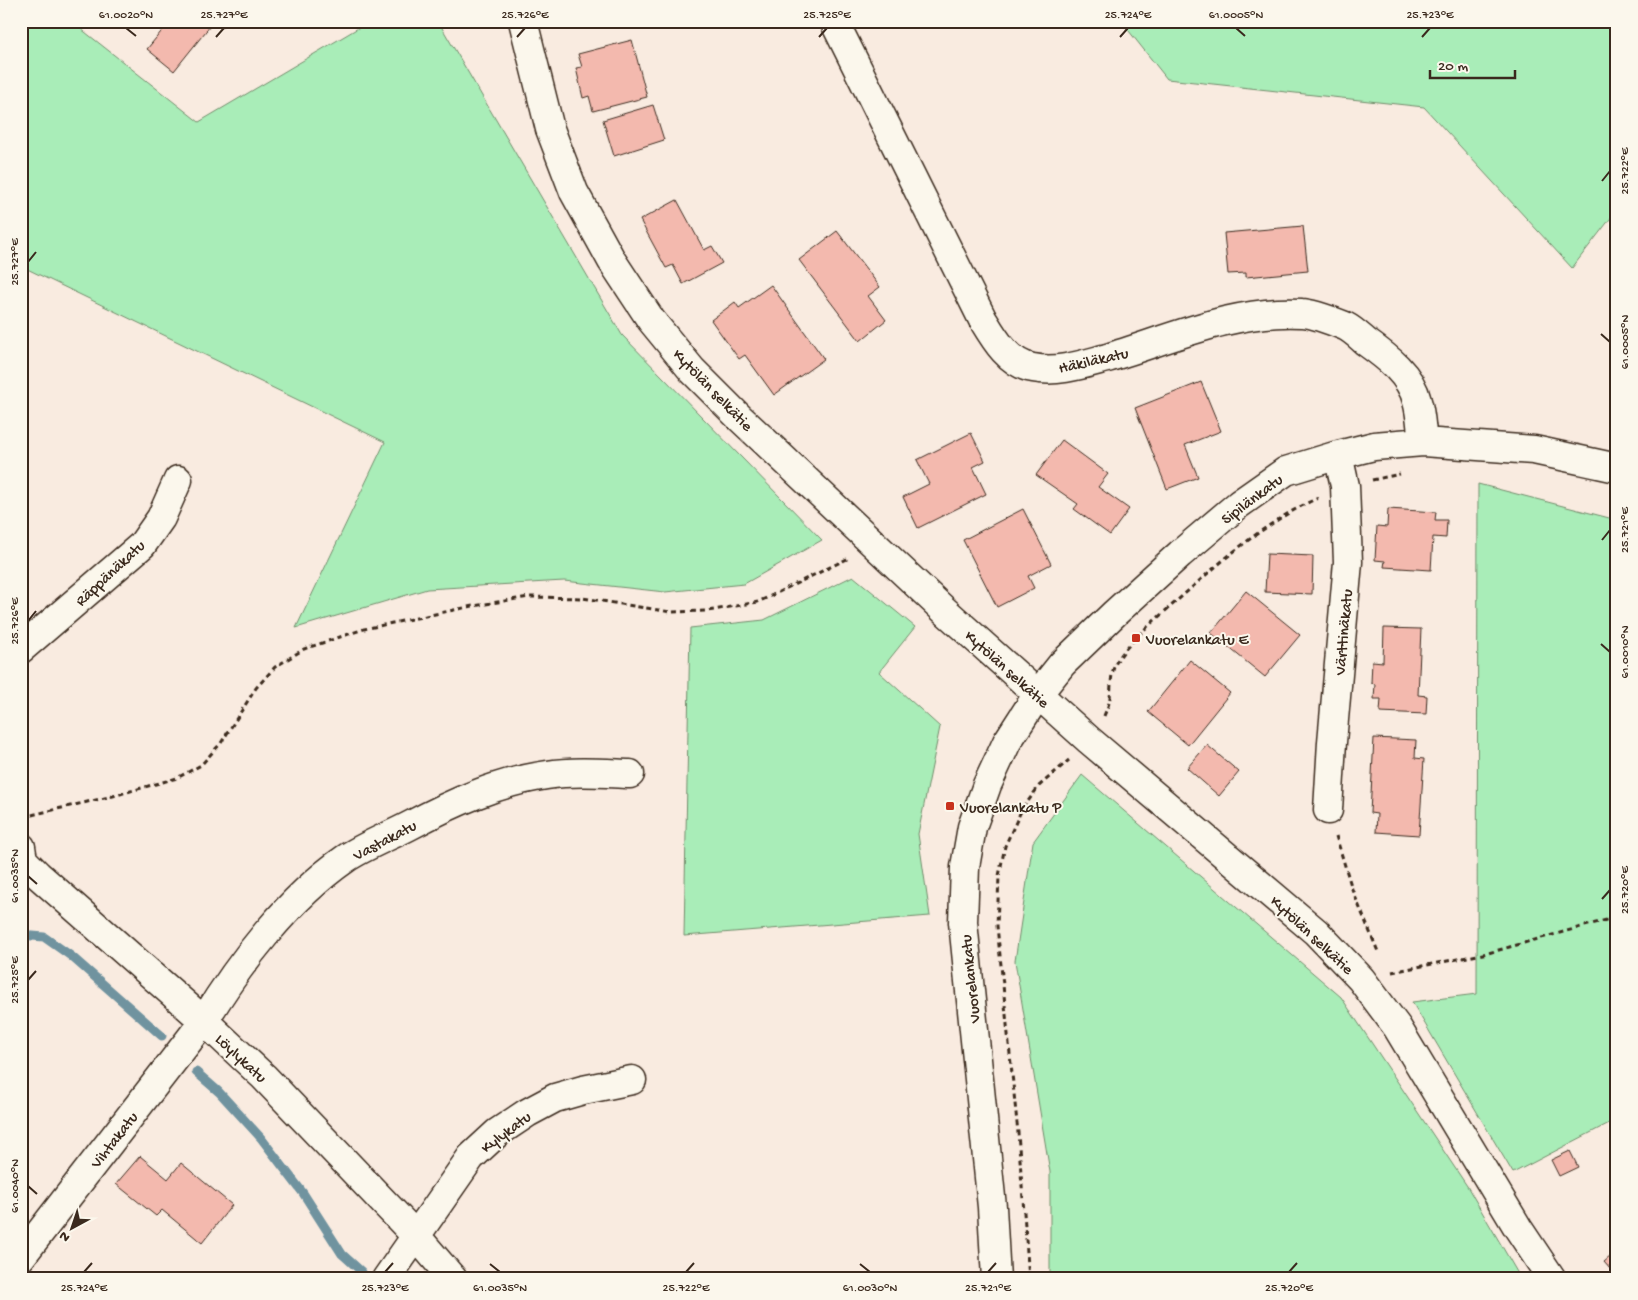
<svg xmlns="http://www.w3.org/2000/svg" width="1638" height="1300" font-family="'Gochi Hand',sans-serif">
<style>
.green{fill:#a9edb8;stroke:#728c6b}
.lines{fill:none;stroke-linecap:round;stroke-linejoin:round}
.stream{stroke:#70939f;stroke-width:9}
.building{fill:#f3b9ae;stroke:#3b2a1e}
.street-casing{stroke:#3b2a1e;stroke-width:31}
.path{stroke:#3b2a1e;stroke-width:3;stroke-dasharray:5 4;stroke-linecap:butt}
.street{stroke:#fbf7ec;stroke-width:28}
.ticks{fill:none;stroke:#3b2a1e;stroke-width:2}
.poi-dot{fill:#c8321e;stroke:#fbf7ec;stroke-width:2}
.labels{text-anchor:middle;stroke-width:4;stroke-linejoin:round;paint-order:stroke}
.street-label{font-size:16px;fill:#3b2a1e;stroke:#fbf7ec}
.poi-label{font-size:16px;fill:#3b2a1e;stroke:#fbf7ec;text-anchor:start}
.neatline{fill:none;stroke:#3b2a1e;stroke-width:2}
.ticks-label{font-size:12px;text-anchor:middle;fill:#3b2a1e}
</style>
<rect width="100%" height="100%" fill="#f9ebe0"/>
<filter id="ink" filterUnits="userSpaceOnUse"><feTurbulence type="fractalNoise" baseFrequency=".02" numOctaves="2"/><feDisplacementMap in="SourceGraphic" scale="10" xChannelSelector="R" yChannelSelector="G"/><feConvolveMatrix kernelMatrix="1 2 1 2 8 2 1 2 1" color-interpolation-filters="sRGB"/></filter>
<g filter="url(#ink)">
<path class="green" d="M 21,21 L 71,21 L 199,122 L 370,21 L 438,21 L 622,335 L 822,540 L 744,584 L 665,592 L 564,581 L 427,589 L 296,628 L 385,442 L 21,266 Z
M 1121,21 L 1617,21 L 1617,210 L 1572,268 L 1424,107 L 1167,79 Z
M 1478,484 L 1617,520 L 1617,1119 L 1513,1173 L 1412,1002 L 1477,994 Z
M 853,576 L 915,627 L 879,672 L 940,727 L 918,834 L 930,916 L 684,936 L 690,628 L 764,620 Z
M 1082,775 L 1341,997 L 1467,1186 L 1521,1279 L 1050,1279 L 1050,1172 L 1015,961 L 1033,842 Z"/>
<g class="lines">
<path class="stream" d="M 21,935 L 44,937 L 71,956 L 162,1036
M 196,1072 L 219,1092 L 261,1138 L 303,1193 L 342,1254 L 362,1272"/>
</g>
<path class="building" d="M 170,21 L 227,21 L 222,28 L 214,21 L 174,71 L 147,49 Z
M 632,40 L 647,97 L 593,111 L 589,96 L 583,98 L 576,68 L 582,67 L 578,54 Z
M 653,105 L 664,140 L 614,156 L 603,120 Z
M 677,200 L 704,250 L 712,246 L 722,263 L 683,284 L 673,265 L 666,268 L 640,220 Z
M 1303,226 L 1308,271 L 1246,277 L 1246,273 L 1228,274 L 1224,233 Z
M 837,231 L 880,287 L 868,296 L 886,320 L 860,341 L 799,260 Z
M 771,285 L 824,359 L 774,395 L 745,355 L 739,359 L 711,320 L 735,302 L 739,308 Z
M 1201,382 L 1221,431 L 1185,445 L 1198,477 L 1167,489 L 1135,408 Z
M 971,433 L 985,461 L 973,467 L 986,494 L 918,528 L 903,497 L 929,484 L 917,460 Z
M 1062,440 L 1108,474 L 1098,487 L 1129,509 L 1110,535 L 1074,509 L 1078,504 L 1036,475 Z
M 1023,509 L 1051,564 L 1028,576 L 1034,588 L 997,607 L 963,540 Z
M 1388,509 L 1436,512 L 1435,520 L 1447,520 L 1446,538 L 1433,537 L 1431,570 L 1384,567 L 1385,561 L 1375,560 L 1377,526 L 1387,527 Z
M 1267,554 L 1313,556 L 1312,594 L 1265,592 Z
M 1246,591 L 1300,635 L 1265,677 L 1211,633 Z
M 1384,628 L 1421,629 L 1418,695 L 1427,696 L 1426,714 L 1380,712 L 1381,699 L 1374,699 L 1375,684 L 1371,683 L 1372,661 L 1383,662 Z
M 1190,660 L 1230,693 L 1188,745 L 1148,712 Z
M 1374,738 L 1416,740 L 1415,758 L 1424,759 L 1419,835 L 1376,832 L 1377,814 L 1370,813 Z
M 1207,745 L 1239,772 L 1219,796 L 1187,768 Z
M 1570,1151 L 1578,1167 L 1559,1176 L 1551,1160 Z
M 140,1156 L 168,1179 L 181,1163 L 232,1205 L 202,1243 L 162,1210 L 156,1216 L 116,1184 Z
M 1617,1251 L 1617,1277 L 1604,1262 Z"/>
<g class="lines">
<defs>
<path id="street" d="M 523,21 L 550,129 L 574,192 L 612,261 L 651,320 L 692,370 L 740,418 L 944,610 L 1089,740 L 1316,932 L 1361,979 L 1397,1027 L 1518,1228 L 1552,1279
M 834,21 L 983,320 C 995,340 1009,364 1033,368 C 1058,373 1084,364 1107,358 C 1170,339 1235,309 1302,313 C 1312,313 1335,322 1345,326 C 1353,330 1360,337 1366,342 C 1387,357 1411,375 1417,401 C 1421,414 1421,428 1423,442
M 21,649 L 142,545 L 161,518 L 178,480
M 1328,810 L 1332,742 L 1348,562 L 1345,486 L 1338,455
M 21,847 L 23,860 L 38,875 L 204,1021 L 264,1077 L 417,1237 L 453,1279
M 21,1257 L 204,1021 C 239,963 289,898 345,859 C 364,846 388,837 409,826 C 452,803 498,782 547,775 C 574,771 602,773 630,774
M 386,1279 L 471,1157 L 497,1133 L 527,1113 L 555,1098 L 583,1090 L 632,1080
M 996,1279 L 992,1207 L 963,922 L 965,867 L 972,827 L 987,785 L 1007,742 L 1038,694 L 1062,664 L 1115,613 L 1180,554 L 1239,504 L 1286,471 L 1338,455 L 1374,446 L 1423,442 L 1534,450 L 1617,468"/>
</defs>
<use href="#street" class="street-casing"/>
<path class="path" d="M 1372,480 L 1400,474
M 1104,716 C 1105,713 1107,709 1108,706 C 1113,692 1108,676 1117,661 C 1130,640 1152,623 1171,606 C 1216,566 1262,523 1318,498
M 23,817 L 113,796 L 177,778 L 201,765 L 221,743 L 256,688 L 275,667 L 304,649 L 364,629 L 473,606 L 529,597 L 583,598 L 671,612 L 708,611 L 758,602 L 849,558
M 1336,836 L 1352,889 L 1379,954
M 1392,972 L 1488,953 L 1617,917
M 1029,1279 L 1018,1133 L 997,926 L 999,876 L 1005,846 L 1021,811 L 1039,786 L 1069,760"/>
<use href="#street" class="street"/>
</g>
</g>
<path class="ticks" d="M 126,28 L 136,36M 1236,28 L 1245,36M 216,37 L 224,28M 517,37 L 525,28M 819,37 L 827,28M 1120,37 L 1128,28M 1422,37 L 1430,28M 1602,181 L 1610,171M 28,262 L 36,252M 1601,334 L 1610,342M 1602,540 L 1610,530M 28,621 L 36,611M 1601,644 L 1610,652M 28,876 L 37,884M 1602,899 L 1610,890M 28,980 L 36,971M 28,1186 L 37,1194M 490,1264 L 500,1272M 860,1264 L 870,1272M 84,1272 L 92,1263M 385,1272 L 393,1263M 686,1272 L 694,1263M 988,1272 L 996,1263M 1289,1272 L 1297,1263"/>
<g class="poi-dot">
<rect x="1131" y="633" width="10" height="10" rx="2.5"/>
<rect x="945" y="801" width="10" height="10" rx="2.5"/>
</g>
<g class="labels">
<g class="street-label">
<text transform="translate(1093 359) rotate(-13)" y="6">Häkiläkatu</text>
<text transform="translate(714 389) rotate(46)" y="6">Kytölän selkätie</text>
<text transform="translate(1251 498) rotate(-37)" y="6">Sipilänkatu</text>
<text transform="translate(109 572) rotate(-43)" y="6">Räppänäkatu</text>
<text transform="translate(1342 632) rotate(-85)" y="6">Värttinäkatu</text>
<text transform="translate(1008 668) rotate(42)" y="6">Kytölän selkätie</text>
<text transform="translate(384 839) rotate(-28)" y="6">Vastakatu</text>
<text transform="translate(1313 934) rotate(43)" y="6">Kytölän selkätie</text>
<text transform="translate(969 979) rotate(-96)" y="6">Vuorelankatu</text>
<text transform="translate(242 1057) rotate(43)" y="6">Löylykatu</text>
<text transform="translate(505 1131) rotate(-37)" y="6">Kylykatu</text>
<text transform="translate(113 1139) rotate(-52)" y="6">Vihtakatu</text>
</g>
<g class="poi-label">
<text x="1146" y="644">Vuorelankatu E</text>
<text x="960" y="812">Vuorelankatu P</text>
</g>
</g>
<rect width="1638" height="1300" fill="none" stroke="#fbf7ec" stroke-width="55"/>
<g transform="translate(72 1228) rotate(220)" stroke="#fbf7ec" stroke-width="4" paint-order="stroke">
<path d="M0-4L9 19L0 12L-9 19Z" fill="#3b2a1e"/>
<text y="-8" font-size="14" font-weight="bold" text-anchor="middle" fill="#3b2a1e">N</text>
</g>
<path d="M1430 70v8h85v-8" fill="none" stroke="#3b2a1e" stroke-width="2.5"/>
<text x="1438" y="70" font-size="15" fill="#3b2a1e" stroke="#fbf7ec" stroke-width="4" paint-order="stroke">20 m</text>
<rect x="28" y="28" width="1582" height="1244" class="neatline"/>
<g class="ticks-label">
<text x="126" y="18">61.0020°N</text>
<text x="224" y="18">25.727°E</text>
<text x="525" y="18">25.726°E</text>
<text x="827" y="18">25.725°E</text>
<text x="1128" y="18">25.724°E</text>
<text x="1236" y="18">61.0005°N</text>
<text x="1430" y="18">25.723°E</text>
<text transform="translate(1624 171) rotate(-90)" y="4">25.722°E</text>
<text transform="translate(14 262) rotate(-90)" y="4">25.727°E</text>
<text transform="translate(1624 342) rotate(-90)" y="4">61.0005°N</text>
<text transform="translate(1624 530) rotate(-90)" y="4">25.721°E</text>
<text transform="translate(14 621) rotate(-90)" y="4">25.726°E</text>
<text transform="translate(1624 652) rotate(-90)" y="4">61.0010°N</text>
<text transform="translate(14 876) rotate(-90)" y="4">61.0035°N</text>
<text transform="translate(1624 890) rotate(-90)" y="4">25.720°E</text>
<text transform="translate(14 980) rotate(-90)" y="4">25.725°E</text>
<text transform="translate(14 1186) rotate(-90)" y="4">61.0040°N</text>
<text x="84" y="1291">25.724°E</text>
<text x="385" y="1291">25.723°E</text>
<text x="500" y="1291">61.0035°N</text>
<text x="686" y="1291">25.722°E</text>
<text x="870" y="1291">61.0030°N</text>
<text x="988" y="1291">25.721°E</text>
<text x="1289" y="1291">25.720°E</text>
</g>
</svg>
